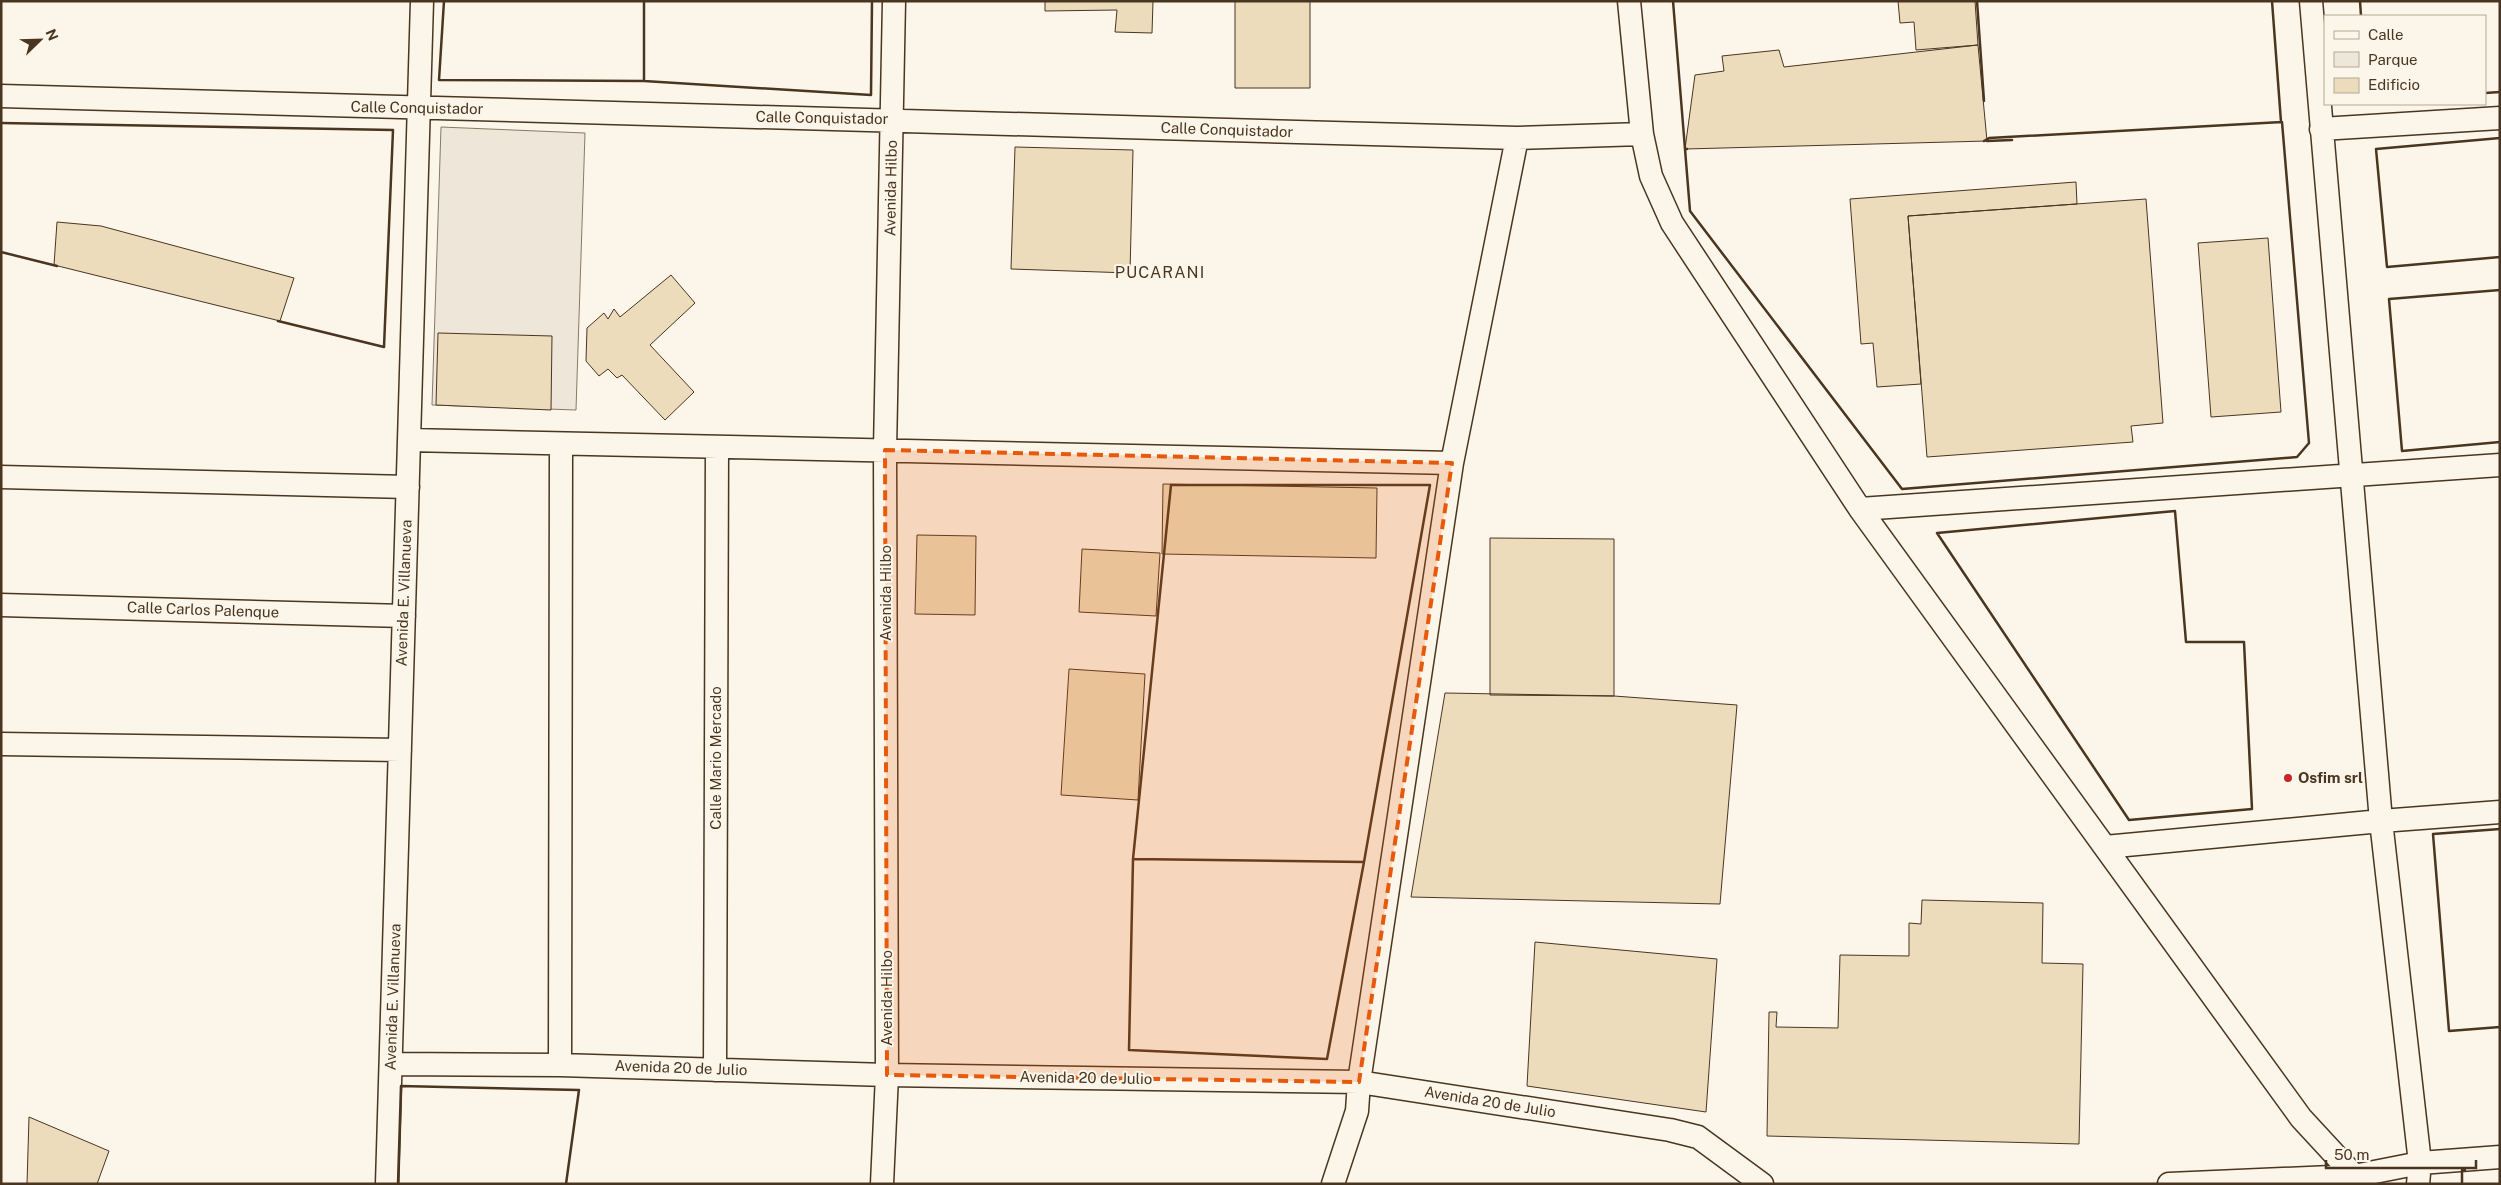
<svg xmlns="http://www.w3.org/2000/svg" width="2501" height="1185" font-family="'Public Sans',sans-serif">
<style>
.green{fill:#ede6d9;stroke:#887966}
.building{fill:#ecdcbc;stroke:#4a3520}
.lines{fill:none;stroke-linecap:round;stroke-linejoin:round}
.minor-casing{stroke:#4a3520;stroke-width:25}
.minor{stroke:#fbf6e9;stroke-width:22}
.wall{stroke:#4a3520;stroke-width:2.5}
.marked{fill:#e8590c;fill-opacity:0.2;stroke:#e8590c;stroke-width:4;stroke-dasharray:10 6;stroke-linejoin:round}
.poi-dot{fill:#c62828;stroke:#fbf6e9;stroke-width:2}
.labels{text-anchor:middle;stroke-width:4;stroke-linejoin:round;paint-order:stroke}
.street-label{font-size:15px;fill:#4a3520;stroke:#fbf6e9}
.poi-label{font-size:15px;font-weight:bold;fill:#4a3520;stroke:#fbf6e9;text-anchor:start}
.neighbourhood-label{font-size:16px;letter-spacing:1px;fill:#4a3520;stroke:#fbf6e9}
</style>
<rect width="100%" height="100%" fill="#fbf6e9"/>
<path class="green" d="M 441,127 L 585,133 L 576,410 L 432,405 Z"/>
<path class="building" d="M 1045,1 L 1153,1 L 1152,33 L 1115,32 L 1117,10 L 1045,11 Z
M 1235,1 L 1310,1 L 1310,88 L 1235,88 Z
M 1898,1 L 1975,1 L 1978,45 L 1916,50 L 1914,22 L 1900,23 Z
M 1978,45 L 1987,141 L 1685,149 L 1695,75 L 1724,71 L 1722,56 L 1779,50 L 1784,67 Z
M 1015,147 L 1133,150 L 1130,273 L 1011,269 Z
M 2076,182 L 2077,204 L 1908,216 L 1921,384 L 1877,387 L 1873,343 L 1861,344 L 1850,199 Z
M 2146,199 L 2163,423 L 2131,426 L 2133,442 L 1927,457 L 1908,216 Z
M 57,222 L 101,226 L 294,278 L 280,321 L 54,265 Z
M 2268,238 L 2281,412 L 2211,417 L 2198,243 Z
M 671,275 L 695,303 L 650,345 L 694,392 L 665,420 L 622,375 L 617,378 L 608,369 L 599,376 L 586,361 L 587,328 L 604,313 L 608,319 L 614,309 L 620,317 Z
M 438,333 L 552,336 L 551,410 L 436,405 Z
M 1163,484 L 1377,488 L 1376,558 L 1162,554 Z
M 917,535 L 976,536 L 975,615 L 915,614 Z
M 1490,538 L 1614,539 L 1614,696 L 1490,695 Z
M 1082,549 L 1160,553 L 1156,616 L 1079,612 Z
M 1069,669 L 1145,674 L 1138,800 L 1061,795 Z
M 1445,693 L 1614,696 L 1737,705 L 1720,904 L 1411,897 Z
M 1922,900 L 2043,903 L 2042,963 L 2083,964 L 2079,1144 L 1767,1136 L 1769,1012 L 1777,1012 L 1776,1027 L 1838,1028 L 1840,955 L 1909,956 L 1909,923 L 1921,924 Z
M 1535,942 L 1717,959 L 1706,1112 L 1527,1086 Z
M 29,1117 L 109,1151 L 97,1184 L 27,1184 Z"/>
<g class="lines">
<defs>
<path id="minor" d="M 1629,1 L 1642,134 L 1651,176 L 1672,223 L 1860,509 L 2301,1118 L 2362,1184
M 2311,1 L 2381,821 L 2420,1163 L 2418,1184
M 1,96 L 1517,138 L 1642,134
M 2321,129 L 2500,118
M 409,440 L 1452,463
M 1,477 L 408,487
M 1860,509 L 2500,465
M 1,605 L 404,616
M 1,744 L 400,750
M 2105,847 L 2381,821 L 2500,812
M 391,1064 L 560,1065 L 887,1075 L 1359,1082 L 1670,1130 L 1698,1137 L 1762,1184
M 560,1065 L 561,444
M 715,1070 L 717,447
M 387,1184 L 422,1
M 882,1184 L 887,1075 L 885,450 L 894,1
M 1333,1184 L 1357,1111 L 1359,1082 L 1452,463 L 1517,138
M 2169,1184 L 2354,1176 L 2420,1163 L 2500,1157"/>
</defs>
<use href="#minor" class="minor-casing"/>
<use href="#minor" class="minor"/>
<path class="wall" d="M 444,1 L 439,80 L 644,81 L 644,79
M 644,1 L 644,81 L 871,95 L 872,1
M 1673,1 L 1685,149
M 1977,1 L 1984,101
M 2272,1 L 2281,122
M 2360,1 L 2361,16
M 2485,93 L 2500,92
M 1,123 L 393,130 L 384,347 L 278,321
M 2500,138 L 2376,149 L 2387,267 L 2500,257
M 1987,141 L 2012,140
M 1687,149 L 1685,149 L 1690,211 L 1902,489 L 2297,457 L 2309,443 L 2282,122 L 1989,138 L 1984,141
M 1,252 L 57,266
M 2500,290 L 2389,299 L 2402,451 L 2500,442
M 1171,485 L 1430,485 L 1364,862 L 1133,859 Z
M 2175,511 L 2186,642 L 2244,642 L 2252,809 L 2129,820 L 1937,533 Z
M 2500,829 L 2433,834 L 2449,1031 L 2500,1027
M 1133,859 L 1364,862 L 1327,1059 L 1129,1050 Z
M 398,1184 L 401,1086 L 579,1090 L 566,1184
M 2462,1184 L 2462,1170 L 2465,1170"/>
</g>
<path class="marked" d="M 885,450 L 1452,463 L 1359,1082 L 887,1075 Z"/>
<circle class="poi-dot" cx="2288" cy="778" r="5"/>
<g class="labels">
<g class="street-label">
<text transform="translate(417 108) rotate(1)" y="5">Calle Conquistador</text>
<text transform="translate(822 118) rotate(1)" y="5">Calle Conquistador</text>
<text transform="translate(1227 130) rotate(2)" y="5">Calle Conquistador</text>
<text transform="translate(891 188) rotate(-89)" y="5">Avenida Hilbo</text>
<text transform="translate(404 593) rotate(-88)" y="5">Avenida E. Villanueva</text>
<text transform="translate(886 593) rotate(-90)" y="5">Avenida Hilbo</text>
<text transform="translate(203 610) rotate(2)" y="5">Calle Carlos Palenque</text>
<text transform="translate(716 758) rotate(-90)" y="5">Calle Mario Mercado</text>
<text transform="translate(393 997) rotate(-88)" y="5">Avenida E. Villanueva</text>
<text transform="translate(887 998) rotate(-90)" y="5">Avenida Hilbo</text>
<text transform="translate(681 1068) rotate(2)" y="5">Avenida 20 de Julio</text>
<text transform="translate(1086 1078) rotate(1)" y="5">Avenida 20 de Julio</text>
<text transform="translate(1490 1102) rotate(9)" y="5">Avenida 20 de Julio</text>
</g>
<g class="poi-label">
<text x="2298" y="783">Osfim srl</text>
</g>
<g class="neighbourhood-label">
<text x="1160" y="278">PUCARANI</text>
</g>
</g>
<rect width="2501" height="1185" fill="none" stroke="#4a3520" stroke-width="5"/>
<rect x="2324" y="15" width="162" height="90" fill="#fbf6e9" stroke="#b4a999"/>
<rect x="2334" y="31" width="25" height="8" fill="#fbf6e9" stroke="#b4a999"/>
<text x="2368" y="40" font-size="15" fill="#4a3520">Calle</text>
<rect x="2334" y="52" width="25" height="15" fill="#ede6d9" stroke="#b4a999"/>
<text x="2368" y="65" font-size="15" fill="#4a3520">Parque</text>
<rect x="2334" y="78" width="25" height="15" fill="#ecdcbc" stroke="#b4a999"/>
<text x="2368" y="90" font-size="15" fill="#4a3520">Edificio</text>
<g transform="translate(40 40) rotate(67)" stroke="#fbf6e9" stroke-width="4" paint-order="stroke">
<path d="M0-4L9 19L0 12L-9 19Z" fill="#4a3520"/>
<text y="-8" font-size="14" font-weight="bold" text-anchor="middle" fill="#4a3520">N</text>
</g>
<path d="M2326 1160v8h150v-8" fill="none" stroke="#4a3520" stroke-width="2.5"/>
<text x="2334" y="1160" font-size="15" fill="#4a3520" stroke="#fbf6e9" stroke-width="4" paint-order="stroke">50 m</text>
</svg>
